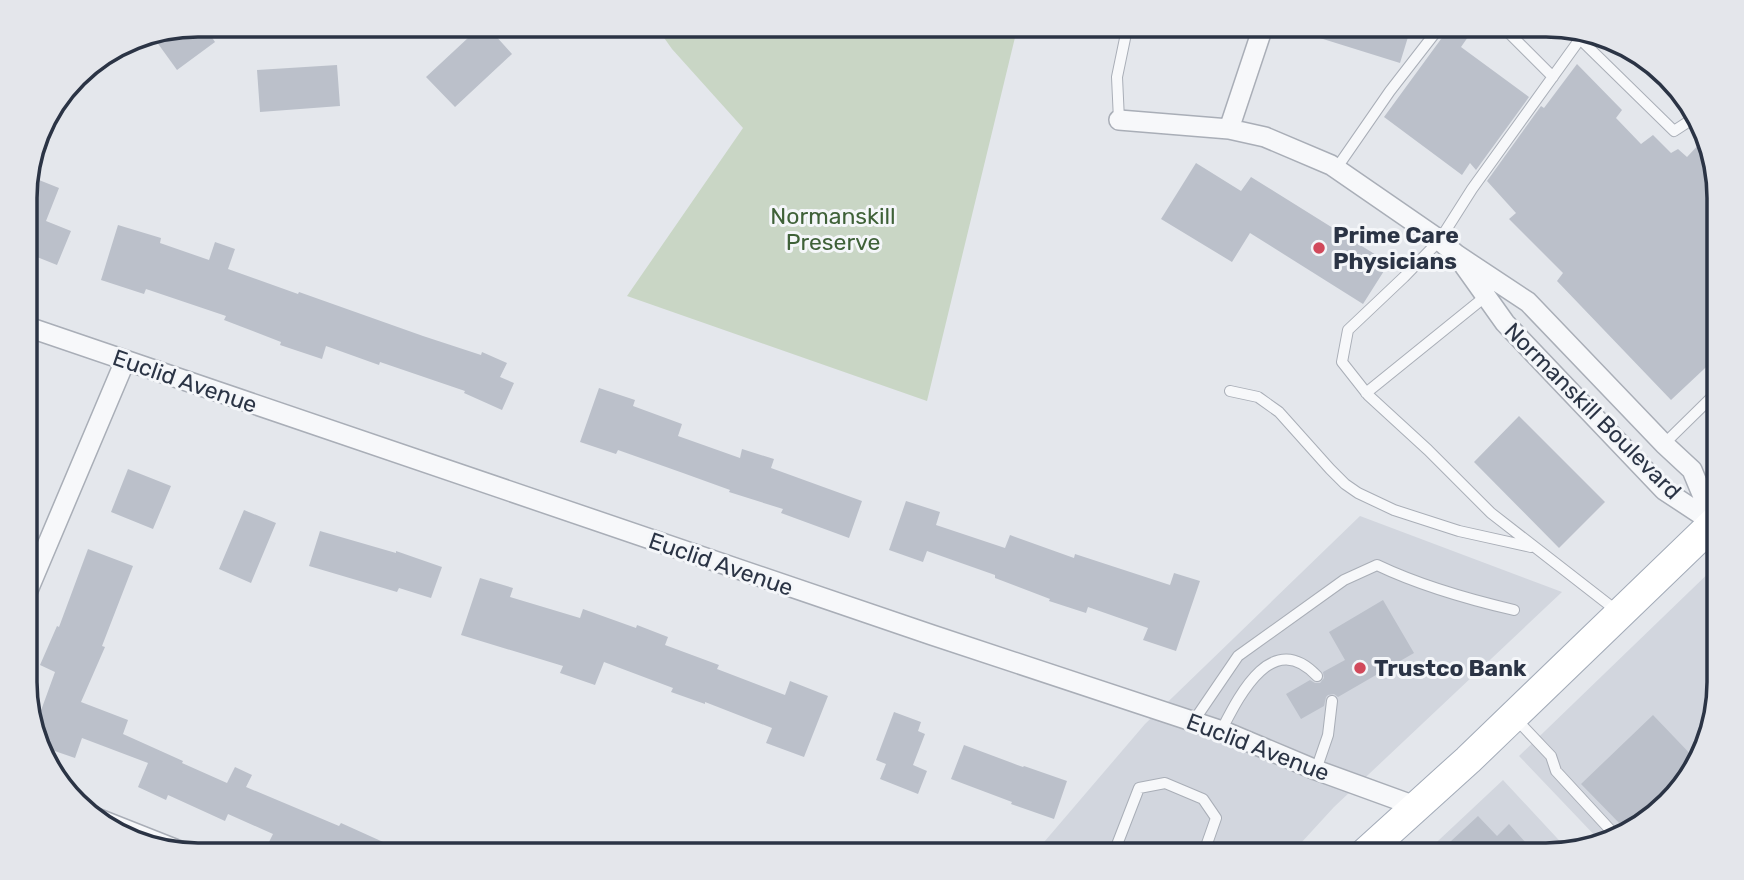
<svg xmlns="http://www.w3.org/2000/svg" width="1744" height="880" font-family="Rubik,sans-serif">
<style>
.built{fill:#d2d6de}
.green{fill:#c9d6c5}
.building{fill:#bbc0ca}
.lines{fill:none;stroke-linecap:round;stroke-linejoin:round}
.service-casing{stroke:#a9aeb7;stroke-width:12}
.minor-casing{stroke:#a9aeb7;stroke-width:22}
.primary-casing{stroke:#a3abb8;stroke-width:32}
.service{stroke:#f7f8fa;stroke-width:10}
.minor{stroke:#f7f8fa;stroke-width:19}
.primary{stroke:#fff;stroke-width:30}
.poi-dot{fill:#d1495b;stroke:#f4f6f9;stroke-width:2.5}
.labels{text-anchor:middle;stroke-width:6;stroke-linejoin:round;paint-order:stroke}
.park-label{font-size:23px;fill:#3f6138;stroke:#f4f6f9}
.poi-label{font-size:23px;font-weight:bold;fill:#2b3445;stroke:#f4f6f9;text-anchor:start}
.street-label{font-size:23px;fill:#2b3445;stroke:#f4f6f9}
.rim{fill:none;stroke:#2b3445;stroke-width:3.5}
</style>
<rect width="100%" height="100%" fill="#e4e7ec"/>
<path class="built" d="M 1360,516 L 1562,592 L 1334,807 L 1290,855 L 1033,855 L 1145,724 Z
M 1719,563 L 1719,682 L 1702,758 L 1642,826 L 1600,841 L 1519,756 Z
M 1503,780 L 1569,851 L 1557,855 L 1423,855 Z"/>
<path class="green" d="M 655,25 L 1018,25 L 927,401 L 627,296 L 743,128 L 672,49 Z"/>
<path class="building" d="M 198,24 L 203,24 L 215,42 L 177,70 L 151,34 Z
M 483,24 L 485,24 L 512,54 L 455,107 L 426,77 Z
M 1291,24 L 1412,24 L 1400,63 L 1291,29 Z
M 1452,24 L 1477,24 L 1461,47 L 1529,97 L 1476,170 L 1470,163 L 1462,175 L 1384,117 Z
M 1577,64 L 1622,110 L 1616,118 L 1641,144 L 1653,135 L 1671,153 L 1678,149 L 1687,157 L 1703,140 L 1718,176 L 1719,355 L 1671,400 L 1557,281 L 1563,273 L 1509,219 L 1516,213 L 1487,181 L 1541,106 L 1544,108 Z
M 337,65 L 340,106 L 260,112 L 257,70 Z
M 1196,163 L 1241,191 L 1251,177 L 1389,263 L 1363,304 L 1250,233 L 1232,262 L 1161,219 Z
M 39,180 L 59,188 L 46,221 L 71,231 L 57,265 L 32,255 L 26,270 L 25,213 Z
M 118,225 L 161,238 L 160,243 L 209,260 L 215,242 L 235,249 L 228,269 L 298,294 L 299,292 L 423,336 L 481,355 L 482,352 L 507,363 L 500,377 L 514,383 L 502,410 L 464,393 L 465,391 L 380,362 L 379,365 L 326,346 L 322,359 L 280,345 L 281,342 L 224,320 L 226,316 L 146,289 L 144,294 L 101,280 Z
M 599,388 L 635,400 L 633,406 L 682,424 L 678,436 L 740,458 L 742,449 L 774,459 L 771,468 L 862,501 L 849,538 L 781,513 L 783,509 L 729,492 L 730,490 L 683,473 L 618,450 L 616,454 L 580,442 Z
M 1519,416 L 1605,502 L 1559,548 L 1474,462 Z
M 128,469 L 171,486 L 153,529 L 111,512 Z
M 906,501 L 940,512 L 936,525 L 1005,548 L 1010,535 L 1074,558 L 1075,554 L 1170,585 L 1174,573 L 1200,581 L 1176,651 L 1143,640 L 1148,628 L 1088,607 L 1086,613 L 1049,601 L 1050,599 L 995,578 L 995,575 L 927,551 L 923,562 L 889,550 Z
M 244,510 L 276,523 L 251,583 L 219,569 Z
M 320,531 L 396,553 L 396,551 L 442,567 L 431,598 L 399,588 L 397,592 L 309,566 Z
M 88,549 L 133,566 L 102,646 L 105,647 L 81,702 L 128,720 L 123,734 L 183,761 L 182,763 L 227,783 L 235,767 L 252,775 L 246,787 L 339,826 L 341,823 L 412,855 L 300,855 L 269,842 L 273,834 L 228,814 L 225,821 L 168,795 L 166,800 L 138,787 L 148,763 L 82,738 L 75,758 L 43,747 L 35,727 L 55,672 L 40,665 L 57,626 L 59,627 Z
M 480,578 L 513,588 L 510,597 L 580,618 L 583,609 L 636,628 L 637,625 L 668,637 L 665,645 L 719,665 L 717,669 L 785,695 L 790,681 L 828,696 L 804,757 L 766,743 L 772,728 L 705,702 L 705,704 L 671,692 L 673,688 L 604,662 L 595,685 L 560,673 L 563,666 L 461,635 Z
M 1383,600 L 1414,653 L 1338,697 L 1334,694 L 1328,695 L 1326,697 L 1324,706 L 1301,719 L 1286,694 L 1310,680 L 1315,683 L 1320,683 L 1324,678 L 1323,672 L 1345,660 L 1329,632 Z
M 894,712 L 921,722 L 918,731 L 925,734 L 913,765 L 927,771 L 918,794 L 880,779 L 886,764 L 876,760 Z
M 1653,715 L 1698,762 L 1642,826 L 1627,831 L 1581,784 Z
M 964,745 L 1023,767 L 1024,766 L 1067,781 L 1054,819 L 1011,804 L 1012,802 L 951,779 Z
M 1478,816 L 1497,836 L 1509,824 L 1526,843 L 1514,854 L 1514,855 L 1436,855 Z"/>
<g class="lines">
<defs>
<path id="service" d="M 1500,24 L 1553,77
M 1119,120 L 1117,77 L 1128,24
M 1336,169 L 1390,91 L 1442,24
M 1230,391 L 1258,397 L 1279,412 L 1330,469 L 1345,484 L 1358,493 L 1394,510 L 1459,531 L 1531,547
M 1366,393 L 1486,296
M 1664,444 L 1719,390
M 1617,611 L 1491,513 L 1428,450 L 1368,395 L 1342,362 L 1348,330 L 1404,277 L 1439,241 L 1472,189 L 1580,39 L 1674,131 L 1694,118
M 1516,719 L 1551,756 L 1556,771 L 1615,835
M 1193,722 L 1238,656 L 1344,580 L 1377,565 C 1421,586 1467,599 1514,610
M 1221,731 C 1239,696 1272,628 1317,676
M 1316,770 L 1328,735 L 1332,701
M 1113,855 L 1139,788 L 1165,783 L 1203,799 L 1216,818 L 1203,855"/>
<path id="minor" d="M 1119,120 L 1229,129 L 1265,137 L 1331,165 L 1434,236 L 1457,255 L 1528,302 L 1664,444 L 1692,470 L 1714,523
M 1229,129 L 1264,24
M 1463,264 L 1505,323 L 1664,490 L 1714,523
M 25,326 L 932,635 L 1228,733 L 1316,770 L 1415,806
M 26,595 L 125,361
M 99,819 L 180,851"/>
<path id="primary" d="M 1363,855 L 1468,760 L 1719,518"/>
</defs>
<use href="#service" class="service-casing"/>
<use href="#minor" class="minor-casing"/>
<use href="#primary" class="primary-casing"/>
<use href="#service" class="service"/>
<use href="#minor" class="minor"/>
<use href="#primary" class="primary"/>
</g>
<g class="poi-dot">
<circle cx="1319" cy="248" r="7"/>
<circle cx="1360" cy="668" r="7"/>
</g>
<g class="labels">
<g class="park-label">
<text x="833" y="224">Normanskill<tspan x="833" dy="26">Preserve</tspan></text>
</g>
<g class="poi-label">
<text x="1333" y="243">Prime Care<tspan x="1333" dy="26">Physicians</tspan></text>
<text x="1374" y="676">Trustco Bank</text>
</g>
<g class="street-label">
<text transform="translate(185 381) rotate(19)" y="8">Euclid Avenue</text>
<text transform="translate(1593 411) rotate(45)" y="8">Normanskill Boulevard</text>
<text transform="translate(721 564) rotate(19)" y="8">Euclid Avenue</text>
<text transform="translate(1258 747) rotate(21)" y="8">Euclid Avenue</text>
</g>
</g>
<path d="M0 0H1744V880H0ZM198 37H1546A161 161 0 0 1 1707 198V682A161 161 0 0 1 1546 843H198A161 161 0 0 1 37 682V198A161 161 0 0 1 198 37Z" fill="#e4e6eb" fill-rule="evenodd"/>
<path class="rim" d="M198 37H1546A161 161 0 0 1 1707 198V682A161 161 0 0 1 1546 843H198A161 161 0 0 1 37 682V198A161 161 0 0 1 198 37Z"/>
</svg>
